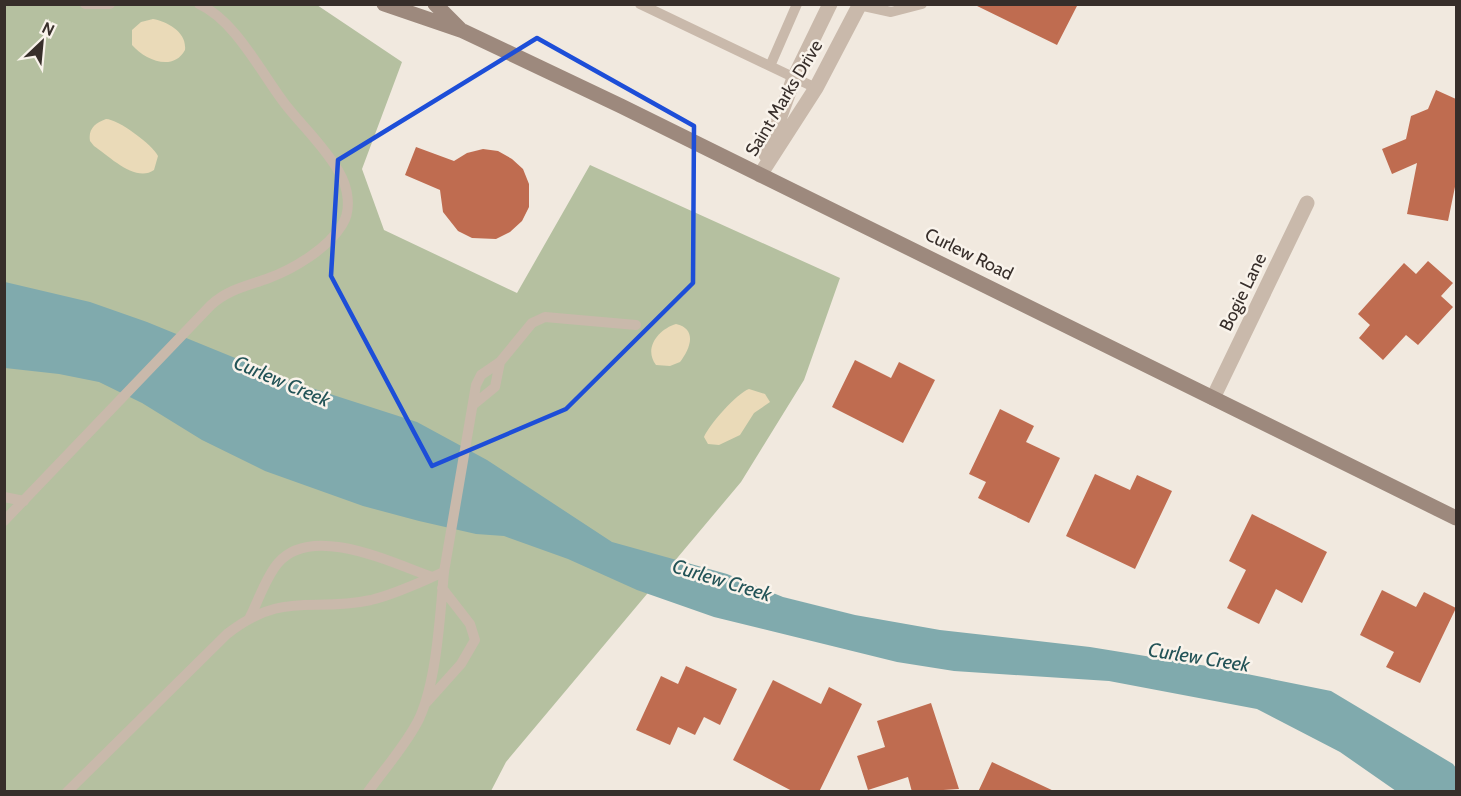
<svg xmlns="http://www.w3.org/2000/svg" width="1461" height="796" font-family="Cabin,sans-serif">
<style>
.green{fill:#b5c0a0}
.sand{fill:#eadab8}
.water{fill:#80aaad}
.building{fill:#bf6c50}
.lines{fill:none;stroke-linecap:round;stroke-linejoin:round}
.service{stroke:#c9b9ab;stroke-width:10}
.minor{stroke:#c9b9ab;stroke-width:15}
.secondary{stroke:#9d897d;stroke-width:15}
.marked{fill:none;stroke:#1d4ed8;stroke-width:4.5;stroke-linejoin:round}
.labels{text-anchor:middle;stroke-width:5;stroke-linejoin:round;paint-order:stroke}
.street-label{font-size:18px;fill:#372e2a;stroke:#f9f3eb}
.water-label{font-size:20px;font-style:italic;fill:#225357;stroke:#f9f3eb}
</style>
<rect width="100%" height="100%" fill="#f1e9df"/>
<path class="green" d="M 5,5 L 317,5 L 402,62 L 362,169 L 384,230 L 517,293 L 590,165 L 840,278 L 804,380 L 741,482 L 506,762 L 491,791 L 5,792 Z"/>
<path class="sand" d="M 153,19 C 168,22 187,32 185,50 C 173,72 145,60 132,45 L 132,30 L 141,22 Z
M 106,119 C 118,119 153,145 158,156 L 154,170 C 136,183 110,157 94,146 L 90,141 C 88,129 95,123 106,119 Z
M 676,324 C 698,329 690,349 680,362 L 670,366 L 656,365 C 643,348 659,329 676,324 Z
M 749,389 L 765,394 L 770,402 L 754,413 L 740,435 L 719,445 L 708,444 L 704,437 C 709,425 737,393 749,389 Z"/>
<path class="water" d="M 5,282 L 90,302 L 147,322 L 299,384 L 417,422 L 487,460 L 612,542 L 727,574 L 783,597 L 855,615 L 940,630 L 1090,647 L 1207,666 L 1331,691 L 1453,764 L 1456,768 L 1456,791 L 1396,791 L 1340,752 L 1257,709 L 1109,681 L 954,671 L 897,662 L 714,617 L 637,590 L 568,559 L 504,536 L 476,534 L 419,521 L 363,506 L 265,471 L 202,440 L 142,403 L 99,382 L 59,374 L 5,368 Z"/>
<path class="building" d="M 973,4 L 1078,4 L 1057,45 Z
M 1436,90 L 1456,99 L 1456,182 L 1448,221 L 1407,214 L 1417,163 L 1392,174 L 1382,149 L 1406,139 L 1411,116 L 1428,109 Z
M 416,147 L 454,161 L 467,153 L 483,149 L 498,151 L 512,159 L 523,169 L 529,184 L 529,207 L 522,221 L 510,232 L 496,239 L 472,238 L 458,231 L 443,212 L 440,190 L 405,175 Z
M 1428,261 L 1453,283 L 1441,296 L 1453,307 L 1418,345 L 1406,335 L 1383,360 L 1359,338 L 1370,325 L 1358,314 L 1404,263 L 1416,274 Z
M 855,360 L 891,378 L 899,362 L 935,380 L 903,443 L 832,407 Z
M 1000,409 L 1034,426 L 1026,442 L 1060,458 L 1029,523 L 978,498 L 986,482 L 969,474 Z
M 1095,474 L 1130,490 L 1137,475 L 1172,491 L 1135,569 L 1066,536 Z
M 1252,514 L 1327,552 L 1302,603 L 1276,589 L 1259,624 L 1227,608 L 1246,570 L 1229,561 Z
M 1382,590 L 1416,607 L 1424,592 L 1456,608 L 1420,683 L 1386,667 L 1394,652 L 1360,635 Z
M 686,666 L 737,689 L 720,725 L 704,717 L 695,735 L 678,727 L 670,745 L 636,730 L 661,676 L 678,684 Z
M 773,680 L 821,704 L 829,687 L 862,704 L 819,792 L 794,792 L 733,760 Z
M 931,703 L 959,789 L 912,792 L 908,777 L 868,790 L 857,756 L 885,747 L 877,721 Z
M 992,762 L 1056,792 L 978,792 Z"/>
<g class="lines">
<path class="service" d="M 85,4 L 110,4
M 640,4 L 816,88
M 859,5 L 891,12 L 922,4
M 770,66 L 797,4
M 473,405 L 495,387 L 500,362
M 4,497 L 24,501
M 4,521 L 211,305 C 229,289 247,286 269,278 C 294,269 328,248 342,225 C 352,210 348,187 339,172 C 325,147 303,127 285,104 C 261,73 236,21 199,4
M 250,617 C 259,599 266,577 278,563 C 312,523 392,563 432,577
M 426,703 L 461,664 L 475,640 L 470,624 L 442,588
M 67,792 L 227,634 C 283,590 311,613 371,600 C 396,594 420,582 444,572 L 476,385 L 481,375 L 500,362 L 532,323 L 545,317 L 636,325
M 368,792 C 385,768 406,745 419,719 C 437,680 440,615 444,572"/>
<path class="minor" d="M 766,155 L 794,78 L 830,4
M 760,175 L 816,88 L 860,4
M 1213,398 L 1307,203"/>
<path class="secondary" d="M 384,4 L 463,31 L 621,106 L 1456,518
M 435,4 L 460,29"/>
</g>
<path class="marked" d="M 537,38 L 694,126 L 693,283 L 566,409 L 432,466 L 331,276 L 338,160 Z"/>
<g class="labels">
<g class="street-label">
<text transform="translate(784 98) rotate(-59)" y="6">Saint Marks Drive</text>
<text transform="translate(969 254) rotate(26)" y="6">Curlew Road</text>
<text transform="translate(1243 292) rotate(-64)" y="6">Bogie Lane</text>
</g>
<g class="water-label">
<text transform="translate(282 381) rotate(23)" y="7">Curlew Creek</text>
<text transform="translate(722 580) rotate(17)" y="7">Curlew Creek</text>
<text transform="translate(1199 657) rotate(9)" y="7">Curlew Creek</text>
</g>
</g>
<rect width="1461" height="796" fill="none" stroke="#372e2a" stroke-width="12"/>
<g transform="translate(42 42) rotate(26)" stroke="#f9f3eb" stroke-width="4.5" paint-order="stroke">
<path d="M0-4.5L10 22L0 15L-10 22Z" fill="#372e2a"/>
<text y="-9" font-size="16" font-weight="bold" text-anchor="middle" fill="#372e2a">N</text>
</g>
</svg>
